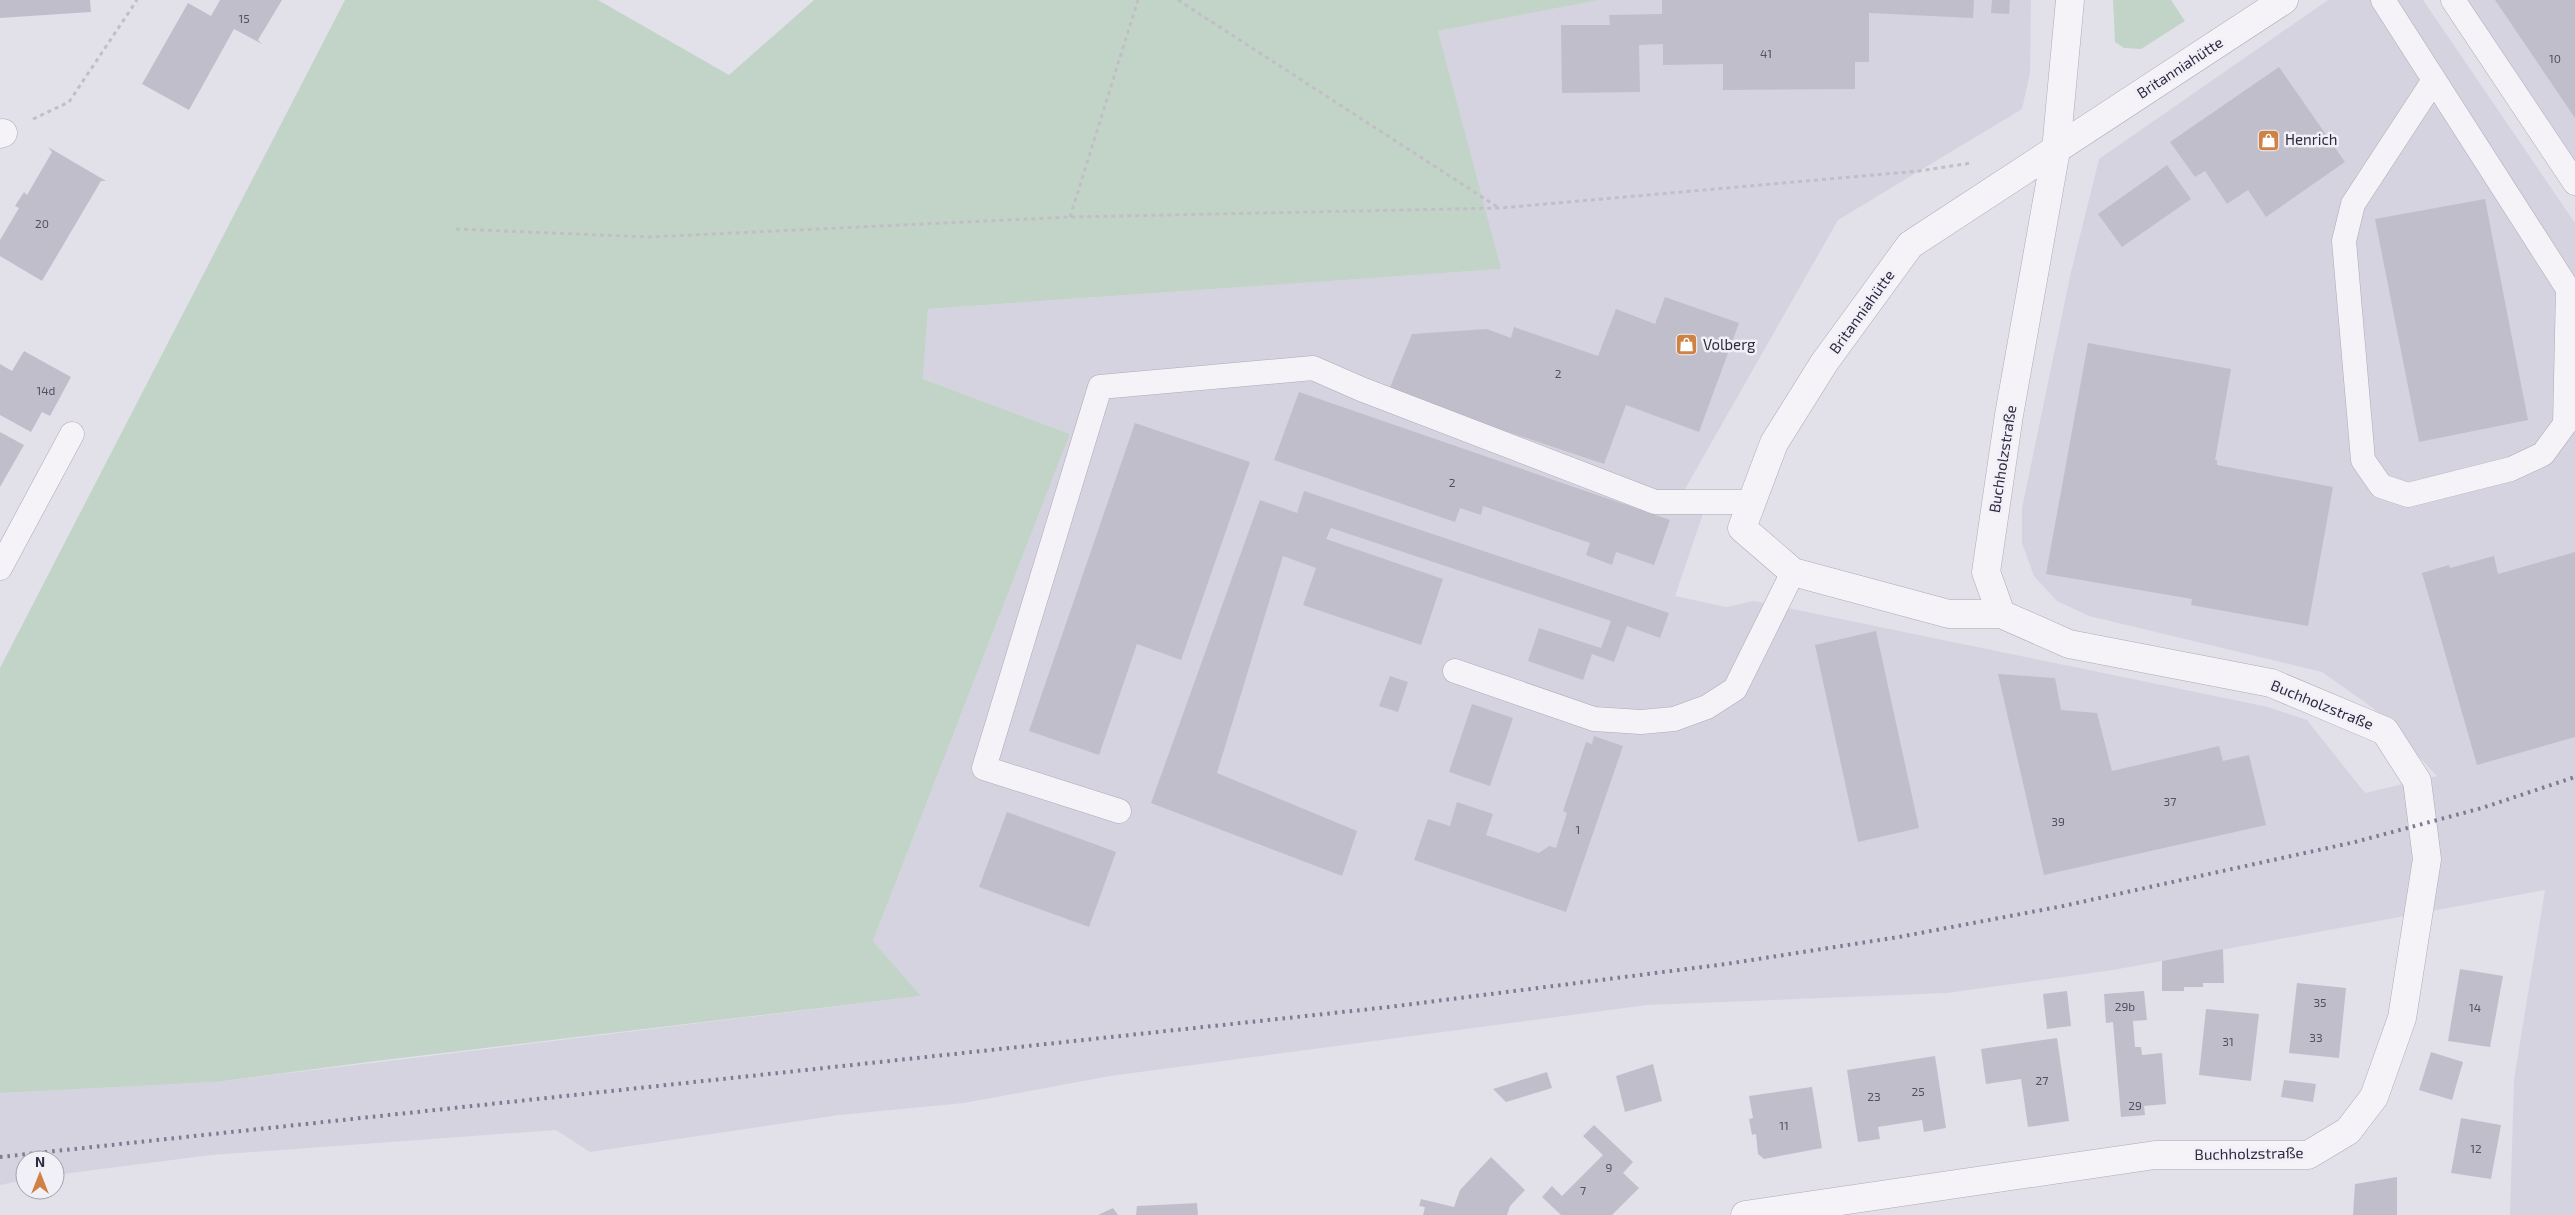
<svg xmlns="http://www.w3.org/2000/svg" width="2575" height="1215" font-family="'Exo 2',sans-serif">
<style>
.built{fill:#d5d3df}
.green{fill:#c2d4c8}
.building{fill:#c1becc}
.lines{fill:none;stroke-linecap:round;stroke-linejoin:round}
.service-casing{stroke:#acaab7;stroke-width:25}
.minor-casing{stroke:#acaab7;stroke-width:29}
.tertiary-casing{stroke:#acaab7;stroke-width:29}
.path{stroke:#c2bec8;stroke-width:3;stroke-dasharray:4 4;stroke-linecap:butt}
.service{stroke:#f5f3f8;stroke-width:24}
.minor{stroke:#f5f3f8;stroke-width:28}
.tertiary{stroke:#f5f3f8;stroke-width:28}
.rail{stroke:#7f7a93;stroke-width:4;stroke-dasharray:2.5 5;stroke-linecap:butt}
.labels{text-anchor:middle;stroke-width:5;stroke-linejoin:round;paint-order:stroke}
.number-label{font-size:12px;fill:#544e64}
.street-label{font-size:15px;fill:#2f2941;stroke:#f1f0f7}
.poi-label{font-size:15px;fill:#2f2941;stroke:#f1f0f7;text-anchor:start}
</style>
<rect width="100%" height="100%" fill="#e2e1ea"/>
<path class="built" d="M 1595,0 L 2031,0 L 2030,73 L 2022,109 L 1838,220 L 1685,489 L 1707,502 L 1675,596 L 1726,607 L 1754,601 L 2268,707 L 2307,720 L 2365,793 L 2437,776 L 2373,708 L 2322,672 L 2089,616 L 2057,601 L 2034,576 L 2022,543 L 2022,508 L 2071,272 L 2099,159 L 2328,0 L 2423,0 L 2575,223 L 2575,1215 L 2510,1215 L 2514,1079 L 2545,890 L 2113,970 L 1947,993 L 1647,1005 L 1110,1076 L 964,1103 L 839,1115 L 590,1152 L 556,1130 L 211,1155 L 55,1175 L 55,1160 L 25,1160 L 25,1180 L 0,1185 L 0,1093 L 216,1082 L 921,996 L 873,941 L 1070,434 L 923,379 L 928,309 L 1500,269 L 1438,31 Z
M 2465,0 L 2575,0 L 2575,161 Z"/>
<path class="green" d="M 345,0 L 598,0 L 729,75 L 814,0 L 1598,0 L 1438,31 L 1501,269 L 928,309 L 923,379 L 1070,434 L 873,941 L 921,996 L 376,1061 L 216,1082 L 0,1093 L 0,668 Z
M 2113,0 L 2171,0 L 2185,21 L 2141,49 L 2124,48 L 2115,42 Z"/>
<path class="building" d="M 0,0 L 90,0 L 91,12 L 0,18 Z
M 220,0 L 282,0 L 258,40 L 262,44 L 234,29 L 189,110 L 142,84 L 188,3 L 211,16 Z
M 1662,0 L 1974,0 L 1973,18 L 1869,13 L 1869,62 L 1855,62 L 1855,89 L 1723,90 L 1723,64 L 1663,65 L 1663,44 L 1639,45 L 1640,92 L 1562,93 L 1561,25 L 1610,25 L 1609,15 L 1662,14 Z
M 1992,0 L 2010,0 L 2009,14 L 1991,13 Z
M 2495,0 L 2575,0 L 2575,118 Z
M 2279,67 L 2345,162 L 2266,217 L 2248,190 L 2227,204 L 2205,171 L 2195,177 L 2170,142 Z
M 48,147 L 106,181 L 101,181 L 42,281 L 0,256 L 0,240 L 19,208 L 15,206 L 24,192 L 27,195 L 52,152 Z
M 2167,165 L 2191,199 L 2122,247 L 2098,214 Z
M 2485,199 L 2528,420 L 2419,442 L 2375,219 Z
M 1665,297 L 1739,323 L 1699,432 L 1626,405 L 1604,464 L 1388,392 L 1412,334 L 1487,329 L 1511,338 L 1514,327 L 1598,356 L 1616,309 L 1655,324 Z
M 2088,343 L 2231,369 L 2215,460 L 2217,460 L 2217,465 L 2333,487 L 2308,626 L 2191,605 L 2192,599 L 2046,574 Z
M 24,351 L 71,377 L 50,416 L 42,412 L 31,432 L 0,415 L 0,364 L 12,371 Z
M 1299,392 L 1670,520 L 1654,565 L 1616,552 L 1612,565 L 1586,555 L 1590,543 L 1483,506 L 1481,515 L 1460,508 L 1455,522 L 1274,460 Z
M 1135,423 L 1250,462 L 1181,660 L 1137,644 L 1099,755 L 1029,731 Z
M 0,432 L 24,445 L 0,487 Z
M 1304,491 L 1669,613 L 1660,638 L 1627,626 L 1614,662 L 1592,654 L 1583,680 L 1528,661 L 1539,628 L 1601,648 L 1611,621 L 1331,528 L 1326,539 L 1443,579 L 1421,645 L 1303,605 L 1316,568 L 1283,556 L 1217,773 L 1357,831 L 1342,876 L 1151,803 L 1260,500 L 1297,513 Z
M 2575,552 L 2575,737 L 2477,765 L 2422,573 L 2449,565 L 2450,568 L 2494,556 L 2498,574 Z
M 1876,631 L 1919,828 L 1858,842 L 1815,645 Z
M 1998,674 L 2055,678 L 2061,710 L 2097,713 L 2112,771 L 2219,746 L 2223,761 L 2249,755 L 2266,825 L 2044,875 Z
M 1390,676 L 1408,682 L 1398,712 L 1379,706 Z
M 1472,704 L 1513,718 L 1490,786 L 1449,772 Z
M 1594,736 L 1623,746 L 1566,912 L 1414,860 L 1428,819 L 1450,826 L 1457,802 L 1493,814 L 1486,835 L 1539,853 L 1549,846 L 1556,848 L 1567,813 L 1563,811 L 1586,742 L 1592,744 Z
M 1007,812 L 1116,852 L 1089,927 L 979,887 Z
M 2223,949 L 2224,983 L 2203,983 L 2203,987 L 2184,987 L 2184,991 L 2162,991 L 2162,961 Z
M 2460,969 L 2503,976 L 2490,1047 L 2448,1041 Z
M 2297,983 L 2346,988 L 2339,1058 L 2289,1053 Z
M 2067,991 L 2071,1026 L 2047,1029 L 2043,994 Z
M 2144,991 L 2147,1020 L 2133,1021 L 2135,1047 L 2141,1047 L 2142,1055 L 2162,1053 L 2166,1104 L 2144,1106 L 2145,1115 L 2121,1117 L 2113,1022 L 2106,1023 L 2104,994 Z
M 2206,1009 L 2259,1014 L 2251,1081 L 2199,1075 Z
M 2057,1038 L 2069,1121 L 2028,1127 L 2021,1079 L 1986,1084 L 1981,1049 Z
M 2431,1052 L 2463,1062 L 2452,1100 L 2419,1090 Z
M 1935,1056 L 1946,1128 L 1924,1132 L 1922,1120 L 1878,1127 L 1880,1139 L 1858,1142 L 1847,1070 Z
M 1653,1064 L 1662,1101 L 1625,1112 L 1616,1076 Z
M 1547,1072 L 1552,1088 L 1506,1102 L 1493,1089 Z
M 2284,1080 L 2316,1084 L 2313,1102 L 2281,1097 Z
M 1812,1087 L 1822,1148 L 1764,1159 L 1758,1154 L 1756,1134 L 1752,1135 L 1749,1119 L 1753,1118 L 1749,1096 Z
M 2461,1118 L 2501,1125 L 2491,1179 L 2451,1173 Z
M 1594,1125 L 1633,1162 L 1623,1173 L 1639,1188 L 1612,1215 L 1561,1215 L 1542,1197 L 1552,1186 L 1562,1196 L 1603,1155 L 1583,1136 Z
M 1491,1157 L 1525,1190 L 1510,1206 L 1507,1215 L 1423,1215 L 1425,1207 L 1419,1206 L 1421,1199 L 1454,1207 L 1460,1190 Z
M 2397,1177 L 2397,1215 L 2353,1215 L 2355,1184 Z
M 1197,1203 L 1198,1215 L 1136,1215 L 1137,1206 Z
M 1113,1208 L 1118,1215 L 1098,1215 Z"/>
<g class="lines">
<defs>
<path id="service" d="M 2383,0 L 2568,289 L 2565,424 L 2543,454 L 2511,469 L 2408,495 L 2381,486 L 2363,460 L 2344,241 L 2353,204 L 2434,80
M 2453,0 L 2575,183
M 0,568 L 72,434
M 1455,671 L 1594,719 L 1641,722 L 1674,719 L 1707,707 L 1735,689 L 1793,572
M 1119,811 L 984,768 L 1100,387 L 1313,368 L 1361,389 L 1655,502 L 1752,502"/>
<path id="minor" d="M 0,134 L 3,133
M 2001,614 L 1949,614 L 1793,572 L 1742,528 L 1774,443 L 1824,363 L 1910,245 L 2284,0"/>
<path id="tertiary" d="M 1745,1215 L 2155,1155 L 2308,1155 L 2348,1131 L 2374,1097 L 2402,1018 L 2427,859 L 2417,781 L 2385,731 L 2271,683 L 2069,644 L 2001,614 L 1986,572 L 2009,415 L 2056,150 L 2070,0"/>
</defs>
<use href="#service" class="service-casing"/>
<use href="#minor" class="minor-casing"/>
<use href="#tertiary" class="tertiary-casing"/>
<path class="path" d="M 1178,0 L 1499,208
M 33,119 L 69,102 L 137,0
M 1070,217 L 1138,0
M 456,229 L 649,237 L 1070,217 L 1500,208 L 1919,171 L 1971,163"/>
<use href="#service" class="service"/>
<use href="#minor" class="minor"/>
<use href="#tertiary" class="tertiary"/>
<path class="rail" d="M 0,1157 L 1389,1007 L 1726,964 L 1899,937 L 2063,906 L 2355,842 L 2482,808 L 2575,777"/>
</g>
<defs>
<symbol id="shop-square" viewBox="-11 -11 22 22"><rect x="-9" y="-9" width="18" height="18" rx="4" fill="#cf8245" stroke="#f1f0f7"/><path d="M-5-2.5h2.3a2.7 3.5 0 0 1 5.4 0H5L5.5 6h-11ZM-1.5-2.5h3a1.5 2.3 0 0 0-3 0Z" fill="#fff"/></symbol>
</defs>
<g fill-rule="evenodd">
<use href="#shop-square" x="2256" y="128" width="25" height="25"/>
<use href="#shop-square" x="1674" y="332" width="25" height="25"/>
</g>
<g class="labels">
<g class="number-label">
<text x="244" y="23">15</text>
<text x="1766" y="58">41</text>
<text x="2555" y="63">10</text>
<text x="42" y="228">20</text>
<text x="1558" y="378">2</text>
<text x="46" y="395">14d</text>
<text x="1452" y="487">2</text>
<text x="2170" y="806">37</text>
<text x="2058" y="826">39</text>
<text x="1578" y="834">1</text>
<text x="2320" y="1007">35</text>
<text x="2125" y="1011">29b</text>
<text x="2475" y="1012">14</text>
<text x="2316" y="1042">33</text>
<text x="2228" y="1046">31</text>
<text x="2042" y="1085">27</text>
<text x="1918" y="1096">25</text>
<text x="1874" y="1101">23</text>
<text x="2135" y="1110">29</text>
<text x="1784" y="1130">11</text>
<text x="2476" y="1153">12</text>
<text x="1609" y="1172">9</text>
<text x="1583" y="1195">7</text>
</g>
<g class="street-label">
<text transform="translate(2180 68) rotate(-33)" y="5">Britanniahütte</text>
<text transform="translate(1862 312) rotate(-54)" y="5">Britanniahütte</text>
<text transform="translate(2003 459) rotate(-81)" y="5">Buchholzstraße</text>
<text transform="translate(2322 705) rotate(22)" y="5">Buchholzstraße</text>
<text transform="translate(2249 1154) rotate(-1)" y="5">Buchholzstraße</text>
</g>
<g class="poi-label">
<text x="2285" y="145">Henrich</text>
<text x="1703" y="350">Volberg</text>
</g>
</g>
<g transform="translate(40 1175)"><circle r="24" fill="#f1f0f7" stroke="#a3a0ae"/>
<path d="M0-4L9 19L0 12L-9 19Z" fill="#cf8245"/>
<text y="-8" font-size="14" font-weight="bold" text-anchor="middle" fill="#2f2941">N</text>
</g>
</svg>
